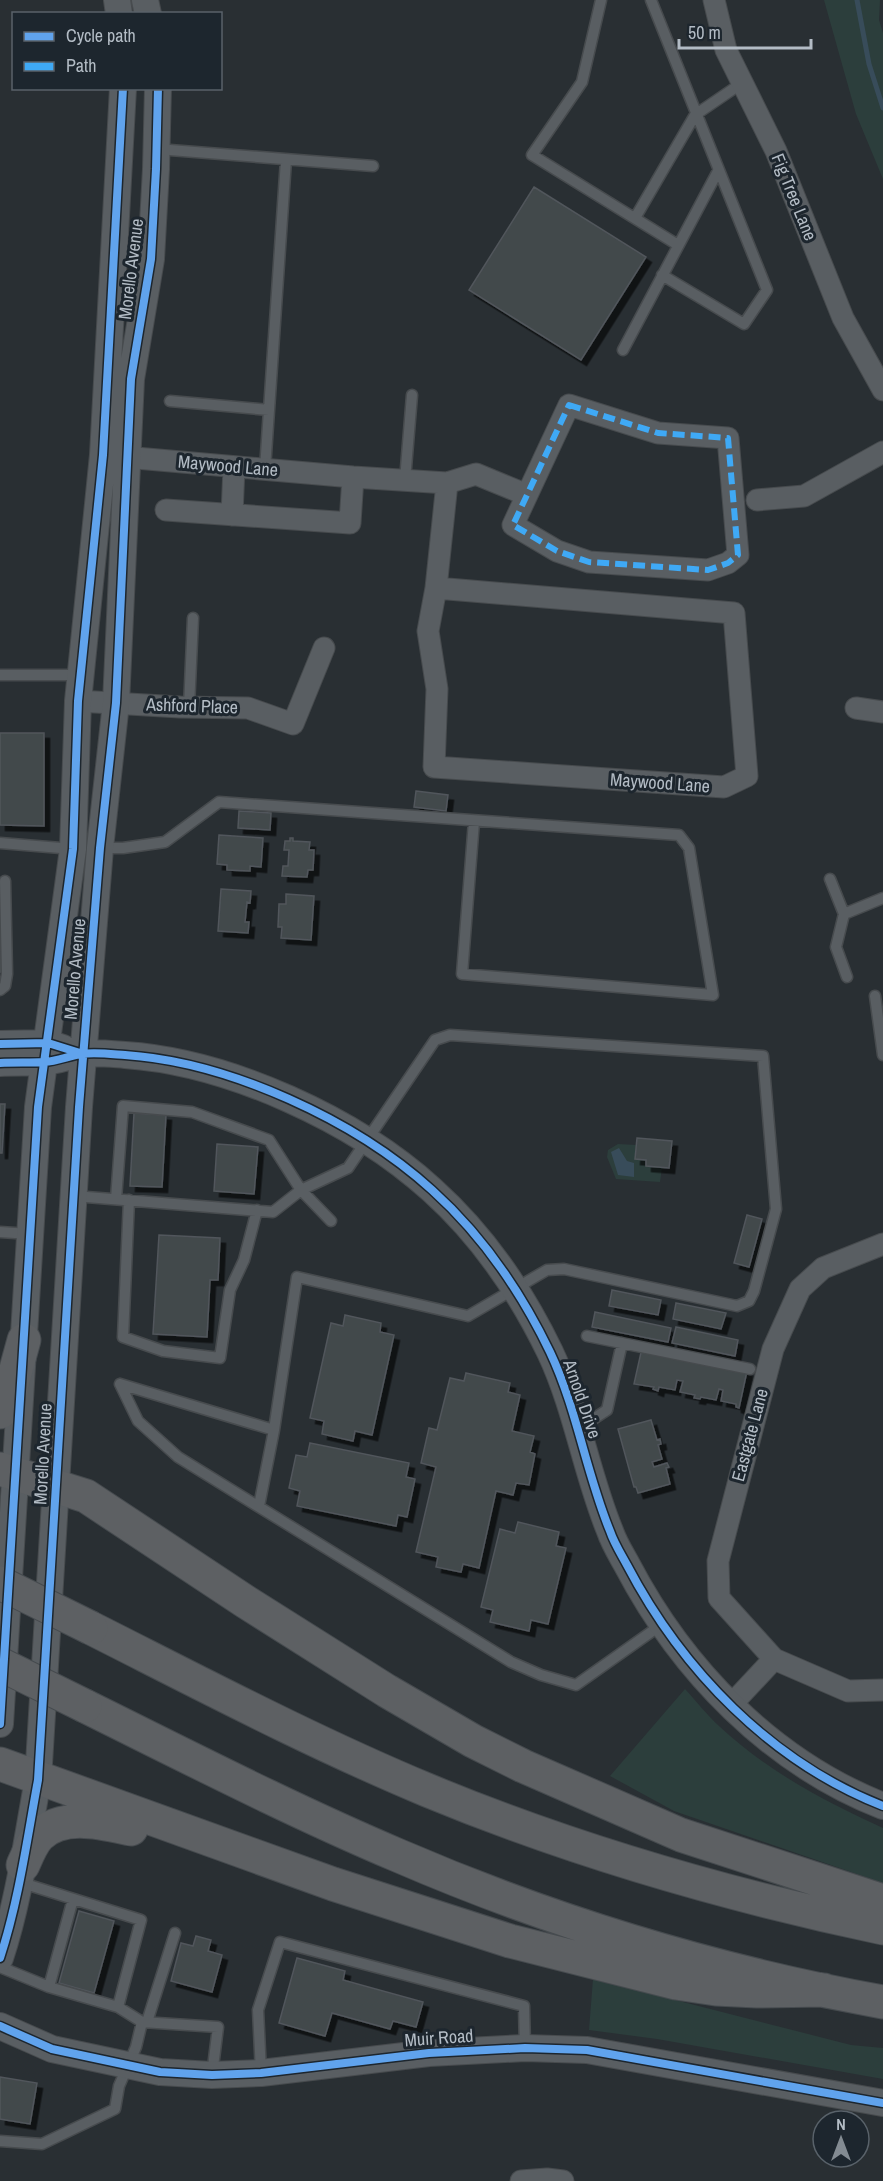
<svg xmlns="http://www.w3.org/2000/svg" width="883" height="2181" font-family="'Archivo Narrow',sans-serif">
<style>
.green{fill:#2c3e3c}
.water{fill:#384c5a}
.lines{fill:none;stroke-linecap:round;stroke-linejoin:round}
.stream{stroke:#384c5a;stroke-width:5}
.building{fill:#42484c;stroke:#51565b;stroke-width:1.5;filter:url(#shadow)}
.service-casing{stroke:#474b4e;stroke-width:13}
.minor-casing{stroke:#474b4e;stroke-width:23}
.tertiary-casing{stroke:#474b4e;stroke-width:28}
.motorway-casing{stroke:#464b4f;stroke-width:35}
.service{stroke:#595e62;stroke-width:10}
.minor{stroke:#595e62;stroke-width:21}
.tertiary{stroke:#595e62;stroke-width:26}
.motorway{stroke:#5d6063;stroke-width:33}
.motorway-bridge-casing{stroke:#464b4f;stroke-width:35;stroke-linecap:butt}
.motorway-bridge{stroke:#5d6063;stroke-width:33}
.quiet{stroke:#3fa9f5;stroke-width:6;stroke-dasharray:12 6;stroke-linecap:butt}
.cycleway-casing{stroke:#1d262e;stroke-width:11}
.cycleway{stroke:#60a3ed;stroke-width:8}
.labels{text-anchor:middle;stroke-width:6;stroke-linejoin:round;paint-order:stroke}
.street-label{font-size:18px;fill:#b3bcc5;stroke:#1d262e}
</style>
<defs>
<filter id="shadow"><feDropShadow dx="5.5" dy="5.5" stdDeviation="0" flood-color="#0009"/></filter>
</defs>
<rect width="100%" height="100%" fill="#292f33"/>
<path class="green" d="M 824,0 L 880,0 L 879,20 L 883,33 L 883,179 L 856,114 Z
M 618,1144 L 636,1145 L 635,1159 L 646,1160 L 646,1166 L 662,1167 L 660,1182 L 616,1179 L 607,1157 L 608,1150 Z
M 685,1689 C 696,1701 707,1715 719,1726 C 767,1771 824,1801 883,1828 L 883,1883 L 674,1811 L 610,1776 Z
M 593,1979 L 851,2045 L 883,2048 L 883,2079 L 657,2039 L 589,2030 Z"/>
<path class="water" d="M 619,1148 L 627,1161 L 634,1163 L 634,1177 L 618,1175 L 611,1152 Z"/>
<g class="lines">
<path class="stream" d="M 857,0 L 869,64 L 883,108"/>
</g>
<path class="building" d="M 534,187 L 646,257 L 581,360 L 469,290 Z
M 0,733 L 44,733 L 44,826 L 0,825 Z
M 416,791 L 448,795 L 446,811 L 414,807 Z
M 239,811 L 271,813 L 270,830 L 238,828 Z
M 219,835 L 263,838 L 261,867 L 250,866 L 250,871 L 227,870 L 227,865 L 217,864 Z
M 290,838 L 293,838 L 293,841 L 310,842 L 309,850 L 314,850 L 313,870 L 308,870 L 307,877 L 282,876 L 283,866 L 288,866 L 289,850 L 284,850 L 285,841 L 290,841 Z
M 221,889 L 251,891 L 250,903 L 247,902 L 245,922 L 249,922 L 248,933 L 218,931 Z
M 286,894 L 314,896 L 311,940 L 281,938 L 282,927 L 278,927 L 279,904 L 286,904 Z
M 0,932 L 3,932 L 3,972 L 0,972 Z
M 0,1104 L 5,1104 L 2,1153 L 0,1153 Z
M 134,1113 L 166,1115 L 162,1187 L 130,1186 Z
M 637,1138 L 672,1141 L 669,1168 L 646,1166 L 646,1160 L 635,1159 Z
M 217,1144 L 258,1147 L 254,1194 L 214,1191 Z
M 747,1215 L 762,1219 L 749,1267 L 734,1263 Z
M 159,1235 L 220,1238 L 218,1280 L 210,1280 L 207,1337 L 153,1334 Z
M 612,1290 L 661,1300 L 658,1315 L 609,1306 Z
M 676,1303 L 726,1313 L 721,1329 L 673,1319 Z
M 595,1312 L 671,1328 L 668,1342 L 592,1327 Z
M 345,1315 L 381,1323 L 380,1332 L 394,1335 L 372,1435 L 355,1431 L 353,1441 L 322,1434 L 324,1421 L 310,1418 L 331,1323 L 343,1326 Z
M 676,1327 L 738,1340 L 735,1356 L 672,1343 Z
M 642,1348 L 747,1371 L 739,1408 L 736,1407 L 736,1404 L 721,1401 L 723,1390 L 719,1389 L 716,1400 L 701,1397 L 700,1399 L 694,1398 L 695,1395 L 680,1392 L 683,1381 L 677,1380 L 675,1390 L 659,1387 L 658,1391 L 653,1389 L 654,1387 L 634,1384 Z
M 466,1373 L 510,1383 L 508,1392 L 520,1395 L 512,1431 L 534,1436 L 530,1452 L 535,1454 L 529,1485 L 516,1483 L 513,1495 L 496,1491 L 479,1568 L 463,1564 L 461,1572 L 436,1567 L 438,1557 L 416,1552 L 436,1467 L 421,1463 L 429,1428 L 437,1430 L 450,1378 L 464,1381 Z
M 651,1420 L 657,1440 L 660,1439 L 661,1444 L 658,1445 L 662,1459 L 652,1462 L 654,1467 L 667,1463 L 669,1467 L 666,1468 L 670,1484 L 638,1493 L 636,1487 L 634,1487 L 618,1429 Z
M 310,1443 L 409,1463 L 406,1477 L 415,1479 L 407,1517 L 398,1515 L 396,1526 L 297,1506 L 300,1491 L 289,1488 L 296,1455 L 307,1457 Z
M 518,1522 L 559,1532 L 556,1546 L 566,1548 L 548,1624 L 531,1620 L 529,1631 L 490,1622 L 493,1610 L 481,1607 L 500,1529 L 515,1533 Z
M 79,1911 L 114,1921 L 94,1993 L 59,1983 Z
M 196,1936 L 211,1940 L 208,1951 L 222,1955 L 212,1992 L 171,1981 L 181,1943 L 193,1946 Z
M 297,1958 L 345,1971 L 343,1980 L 423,2002 L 416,2027 L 393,2021 L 390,2029 L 332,2013 L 325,2036 L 279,2023 Z
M 0,2077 L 37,2083 L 30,2124 L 0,2119 Z"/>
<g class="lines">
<defs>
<path id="service" d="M 601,0 L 582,82 L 532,155 L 678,245
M 651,0 L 767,290 L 744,324 L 662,275
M 157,149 L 373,166
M 635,218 L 695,115 L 742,83
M 623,350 L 718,171
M 170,401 L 269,410
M 265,469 L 286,160
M 405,480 L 412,395
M 0,675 L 80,675
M 189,707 L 193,618
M 0,843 L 73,849
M 101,848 L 123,848 L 165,842 L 219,802 L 679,835 L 689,848 L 713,995 L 462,974 L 474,821
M 830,879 L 844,914
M 847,977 L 836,947 L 844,914 L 883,898
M 0,990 L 5,986 L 7,974 L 5,881
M 875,996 L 883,1055
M 74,1196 L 273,1212 L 301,1190 L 348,1168 L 435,1040 L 450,1035 L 763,1056 L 776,1209 L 754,1291 L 749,1301 L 737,1306 L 564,1269 L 547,1270 L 468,1316 L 297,1277 L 274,1430 L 259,1506
M 116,1199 L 123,1106 L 192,1112 L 269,1140 L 301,1190 L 331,1221
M 129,1200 L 123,1337 L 163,1351 L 220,1358 L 230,1290 L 244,1260 L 257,1210
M 0,1232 L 30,1234
M 587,1336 L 750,1369
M 120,1384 L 138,1421 L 178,1457 L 511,1662 L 541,1675 L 576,1685 L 661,1625
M 120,1384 L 274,1430
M 578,1429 L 607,1410 L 622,1343
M 0,1967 L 49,1987 L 118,2007 L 141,1920 L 19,1882
M 49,1987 L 73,1899
M 142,2022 L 218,2027 L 212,2075
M 147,2022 L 175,1933
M 261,2073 L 258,2010 L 280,1942 L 524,2006 L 525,2048
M 0,2141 L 42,2144 L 115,2109 L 119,2086 L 136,2047 L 142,2022 L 118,2007"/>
<path id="minor" d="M 714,0 L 726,50 L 776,151 L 843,318 L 883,390
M 569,405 L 658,433 L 728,438 L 738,555 L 728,563 L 708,570 L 589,562 L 557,551 L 513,525 Z
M 113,456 L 353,477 L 447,483 L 476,474 L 527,495
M 757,500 L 804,496 L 883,452
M 166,510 L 350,523 L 353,477
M 232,515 L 234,467
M 436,588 L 734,613 L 747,776 L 724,787 L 434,767 L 437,689 L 428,631 L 436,588 L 447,483
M 78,701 L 180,707 L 248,708 L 293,724 L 324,648
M 856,708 L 883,712
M 883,1244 L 823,1268 L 800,1289 L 773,1349 L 718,1561 L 719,1598 L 774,1659 L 848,1691 L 883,1690
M 730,1706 L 774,1659
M 521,2181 L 547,2179 L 563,2181"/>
<path id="tertiary" d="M 117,0 L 119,14
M 145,0 L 148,14
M 0,1044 L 48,1043 L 63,1048
M 0,1063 C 15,1062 30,1063 44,1062 C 57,1061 69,1056 81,1054 C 95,1052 111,1054 125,1055 C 229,1062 355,1120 432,1190 C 482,1235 521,1292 550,1352 C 577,1409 586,1473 610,1531 C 614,1543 621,1554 627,1565 C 682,1670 771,1762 883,1806
M 0,1724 L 38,1107 L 73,849 L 78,701 L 103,455 L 123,88
M 0,1958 C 19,1900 27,1839 38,1780 L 79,1107 L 100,848 L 116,703 L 131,379 L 151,259 L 156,169 L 158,88
M 0,2026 L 52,2049 L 160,2072 L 212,2075 L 261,2073 L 429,2053 L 525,2048 L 587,2050 L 883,2103"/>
<path id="motorway" d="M 0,1412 L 6,1406 L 24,1340
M 0,1469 L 86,1496 L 246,1602 L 387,1691 L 473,1741 L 523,1766 L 681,1835 L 883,1901
M 91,1628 C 202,1684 312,1742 427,1790 C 574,1851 727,1895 883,1928
M 85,1706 C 188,1757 291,1810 397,1855 C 552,1922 717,1972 883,2002
M 0,1764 L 333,1884 L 510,1941 L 676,1983 L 716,1989 L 757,1991 L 824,1990
M 23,1865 C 27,1856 32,1843 39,1836 C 62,1812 103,1823 131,1829"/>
</defs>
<use href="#service" class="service-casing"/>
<use href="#minor" class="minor-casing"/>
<use href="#tertiary" class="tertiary-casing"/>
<use href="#motorway" class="motorway-casing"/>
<use href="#service" class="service"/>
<use href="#minor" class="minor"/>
<use href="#tertiary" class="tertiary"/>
<use href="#motorway" class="motorway"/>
<defs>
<path id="motorway-bridge" d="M 0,1583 L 91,1628
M 0,1664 L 85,1706"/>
</defs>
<use href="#motorway-bridge" class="motorway-bridge-casing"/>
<use href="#motorway-bridge" class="motorway-bridge"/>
<path class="quiet" d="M 569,405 L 658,433 L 728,438 L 738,555 L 728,563 L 708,570 L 589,562 L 557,551 L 513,525 Z"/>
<defs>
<path id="cycleway" d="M 0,1044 L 48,1043 L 80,1053
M 0,1063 C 15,1062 30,1063 44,1062 C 57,1061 69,1056 81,1054 C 95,1052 111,1054 125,1055 C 229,1062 355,1120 432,1190 C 482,1235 521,1292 550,1352 C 577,1409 586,1473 610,1531 C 614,1543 621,1554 627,1565 C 682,1670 771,1762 883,1806
M 0,1724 L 38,1107 L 73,849 L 78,701 L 103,455 L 123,88
M 0,1958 C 19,1900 27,1839 38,1780 L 79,1107 L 100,848 L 116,703 L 131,379 L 151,259 L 156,169 L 158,88
M 0,2026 L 52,2049 L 160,2072 L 212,2075 L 261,2073 L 429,2053 L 525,2048 L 587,2050 L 883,2103"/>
</defs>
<use href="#cycleway" class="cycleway-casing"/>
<use href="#cycleway" class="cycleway"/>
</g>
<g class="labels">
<g class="street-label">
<text transform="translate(794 197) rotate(68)" y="6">Fig Tree Lane</text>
<text transform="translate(131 269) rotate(-83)" y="6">Morello Avenue</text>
<text transform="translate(228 466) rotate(5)" y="6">Maywood Lane</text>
<text transform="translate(192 706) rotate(2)" y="6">Ashford Place</text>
<text transform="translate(660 783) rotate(4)" y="6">Maywood Lane</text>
<text transform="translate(75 969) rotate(-85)" y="6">Morello Avenue</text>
<text transform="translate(582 1399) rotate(71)" y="6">Arnold Drive</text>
<text transform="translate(750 1435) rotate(-75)" y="6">Eastgate Lane</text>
<text transform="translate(43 1454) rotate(-87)" y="6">Morello Avenue</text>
<text transform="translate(439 2038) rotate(-4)" y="6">Muir Road</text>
</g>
</g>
<rect x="12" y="12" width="210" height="78" fill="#1d262e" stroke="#59626a" stroke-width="1.5"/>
<rect x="24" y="32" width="30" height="9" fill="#60a3ed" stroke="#59626a" stroke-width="1.5"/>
<text x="66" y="42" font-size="18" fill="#b3bcc5">Cycle path</text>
<rect x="24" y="62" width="30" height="9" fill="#3fa9f5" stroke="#59626a" stroke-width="1.5"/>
<text x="66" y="72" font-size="18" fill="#b3bcc5">Path</text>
<g transform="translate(841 2139)"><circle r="28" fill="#1d262e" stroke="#59626a" stroke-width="1.5"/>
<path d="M0-4.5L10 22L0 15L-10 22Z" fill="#838b92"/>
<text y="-9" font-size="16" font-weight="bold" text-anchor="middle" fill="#b3bcc5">N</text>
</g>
<path d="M679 39v9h132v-9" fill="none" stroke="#b3bcc5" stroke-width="3"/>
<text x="688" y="39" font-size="18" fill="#b3bcc5" stroke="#1d262e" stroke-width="4.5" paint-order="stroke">50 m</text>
</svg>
